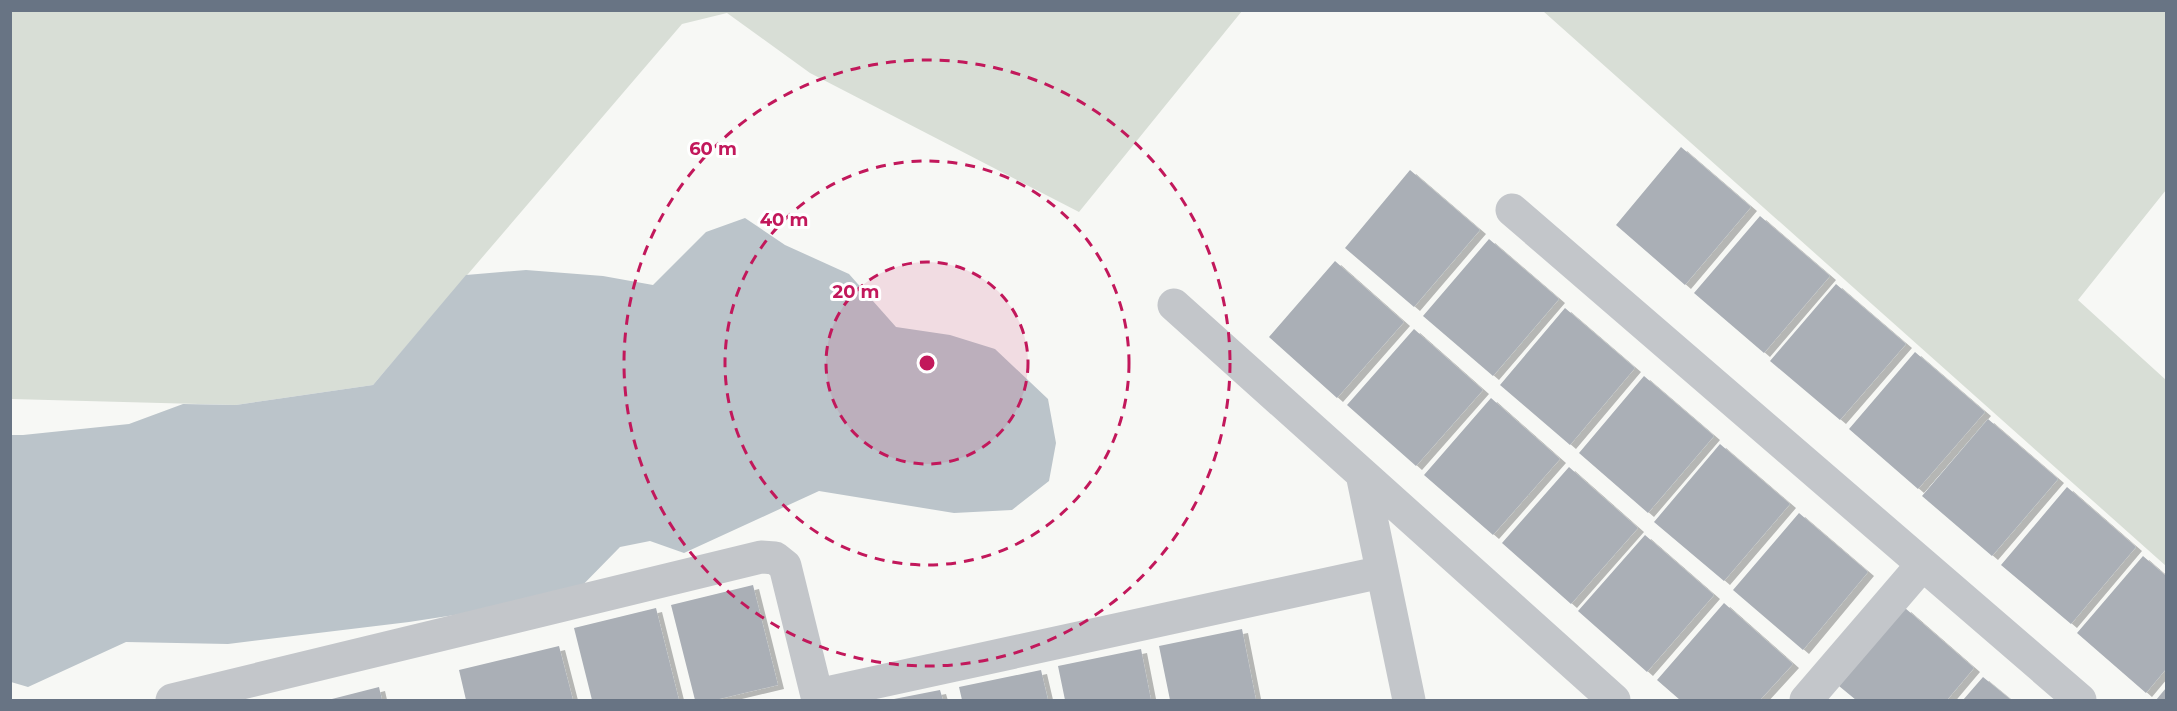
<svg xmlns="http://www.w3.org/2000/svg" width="2177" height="711" font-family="Montserrat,sans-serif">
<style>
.green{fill:#d8ded6}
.water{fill:#bbc4ca}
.building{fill:#aaafb6;filter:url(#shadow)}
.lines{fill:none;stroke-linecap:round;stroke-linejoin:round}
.minor{stroke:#c3c6ca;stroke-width:33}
.ring{fill:none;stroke:#c2185b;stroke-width:3;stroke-dasharray:10 8}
.centre{fill:#c2185b;stroke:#fff;stroke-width:3}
.ring-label{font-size:18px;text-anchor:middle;font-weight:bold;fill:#c2185b;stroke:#fff;stroke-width:6;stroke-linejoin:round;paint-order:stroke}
</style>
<defs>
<filter id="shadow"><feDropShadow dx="6" dy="4" stdDeviation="0" flood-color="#0004"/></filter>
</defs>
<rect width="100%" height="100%" fill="#f7f8f5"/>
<path class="green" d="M 11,11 L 1242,11 L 1079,212 L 810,73 L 727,13 L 682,24 L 373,385 L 236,405 L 11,399 Z
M 1543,11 L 2166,11 L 2166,190 L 2078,300 L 2166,380 L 2166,566 Z"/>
<path class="water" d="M 745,218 L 785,245 L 849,274 L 896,327 L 950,335 L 995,349 L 1048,399 L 1056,443 L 1049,481 L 1012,510 L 954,513 L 819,491 L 684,553 L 650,541 L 620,547 L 571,597 L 409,622 L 228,644 L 126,642 L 28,687 L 11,682 L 11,435 L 23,435 L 129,424 L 183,404 L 236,405 L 373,385 L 466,275 L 526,270 L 603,276 L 653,285 L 706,232 Z"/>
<path class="building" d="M 1681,147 L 1751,207 L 1685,285 L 1616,225 Z
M 1410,170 L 1480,230 L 1414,307 L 1345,248 Z
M 1760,216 L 1830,276 L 1764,353 L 1694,293 Z
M 1489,239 L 1559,299 L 1493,376 L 1423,316 Z
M 1335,261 L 1404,322 L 1337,398 L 1269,337 Z
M 1836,284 L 1906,344 L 1840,420 L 1770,361 Z
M 1565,308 L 1635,368 L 1570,445 L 1500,385 Z
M 1414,329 L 1483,390 L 1416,466 L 1347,405 Z
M 1915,352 L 1985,412 L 1918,489 L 1849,429 Z
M 1644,376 L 1714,436 L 1648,513 L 1579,453 Z
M 1491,398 L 1560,459 L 1493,535 L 1424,475 Z
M 1988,419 L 2058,479 L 1992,556 L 1922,496 Z
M 1720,444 L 1790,504 L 1724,581 L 1654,522 Z
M 1569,467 L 1638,528 L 1571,604 L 1502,543 Z
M 2067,487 L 2136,547 L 2071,624 L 2001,565 Z
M 1799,513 L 1868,572 L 1803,650 L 1733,590 Z
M 1645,535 L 1714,595 L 1647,672 L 1578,611 Z
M 2143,556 L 2166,576 L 2166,669 L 2146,693 L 2077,633 Z
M 753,585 L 778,685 L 715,700 L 695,700 L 671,605 Z
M 1724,603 L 1793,664 L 1760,700 L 1680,700 L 1657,680 Z
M 656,608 L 679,700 L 592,700 L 574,628 Z
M 1905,608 L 1974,668 L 1947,700 L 1856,700 L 1839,686 Z
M 1242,629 L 1256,700 L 1170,700 L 1159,646 Z
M 559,646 L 573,700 L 466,700 L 459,670 Z
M 1141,649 L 1151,700 L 1065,700 L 1058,666 Z
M 1041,670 L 1048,700 L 962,700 L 959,687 Z
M 1983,677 L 2011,700 L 1963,700 Z
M 379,687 L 382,700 L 328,700 Z
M 2166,688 L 2166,700 L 2156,700 Z
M 940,690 L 943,700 L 894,700 L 894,699 Z"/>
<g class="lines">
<path class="minor" d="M 1512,210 L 2080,700
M 1174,305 L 1614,700
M 1362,474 L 1409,700
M 817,695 L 1382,572
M 172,700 L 761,557 L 775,558 L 785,566 L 818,700
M 1806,700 L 1922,565"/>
</g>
<circle cx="927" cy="363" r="101" fill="#c2185b" fill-opacity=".12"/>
<g class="ring">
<circle cx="927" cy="363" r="101"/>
<circle cx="927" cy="363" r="202"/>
<circle cx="927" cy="363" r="303"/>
</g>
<circle cx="927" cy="363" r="9" class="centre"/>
<g class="ring-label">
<text x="713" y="155">60 m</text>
<text x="784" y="226">40 m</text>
<text x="856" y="298">20 m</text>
</g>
<rect width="2177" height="711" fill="none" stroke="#687484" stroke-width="24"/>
</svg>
